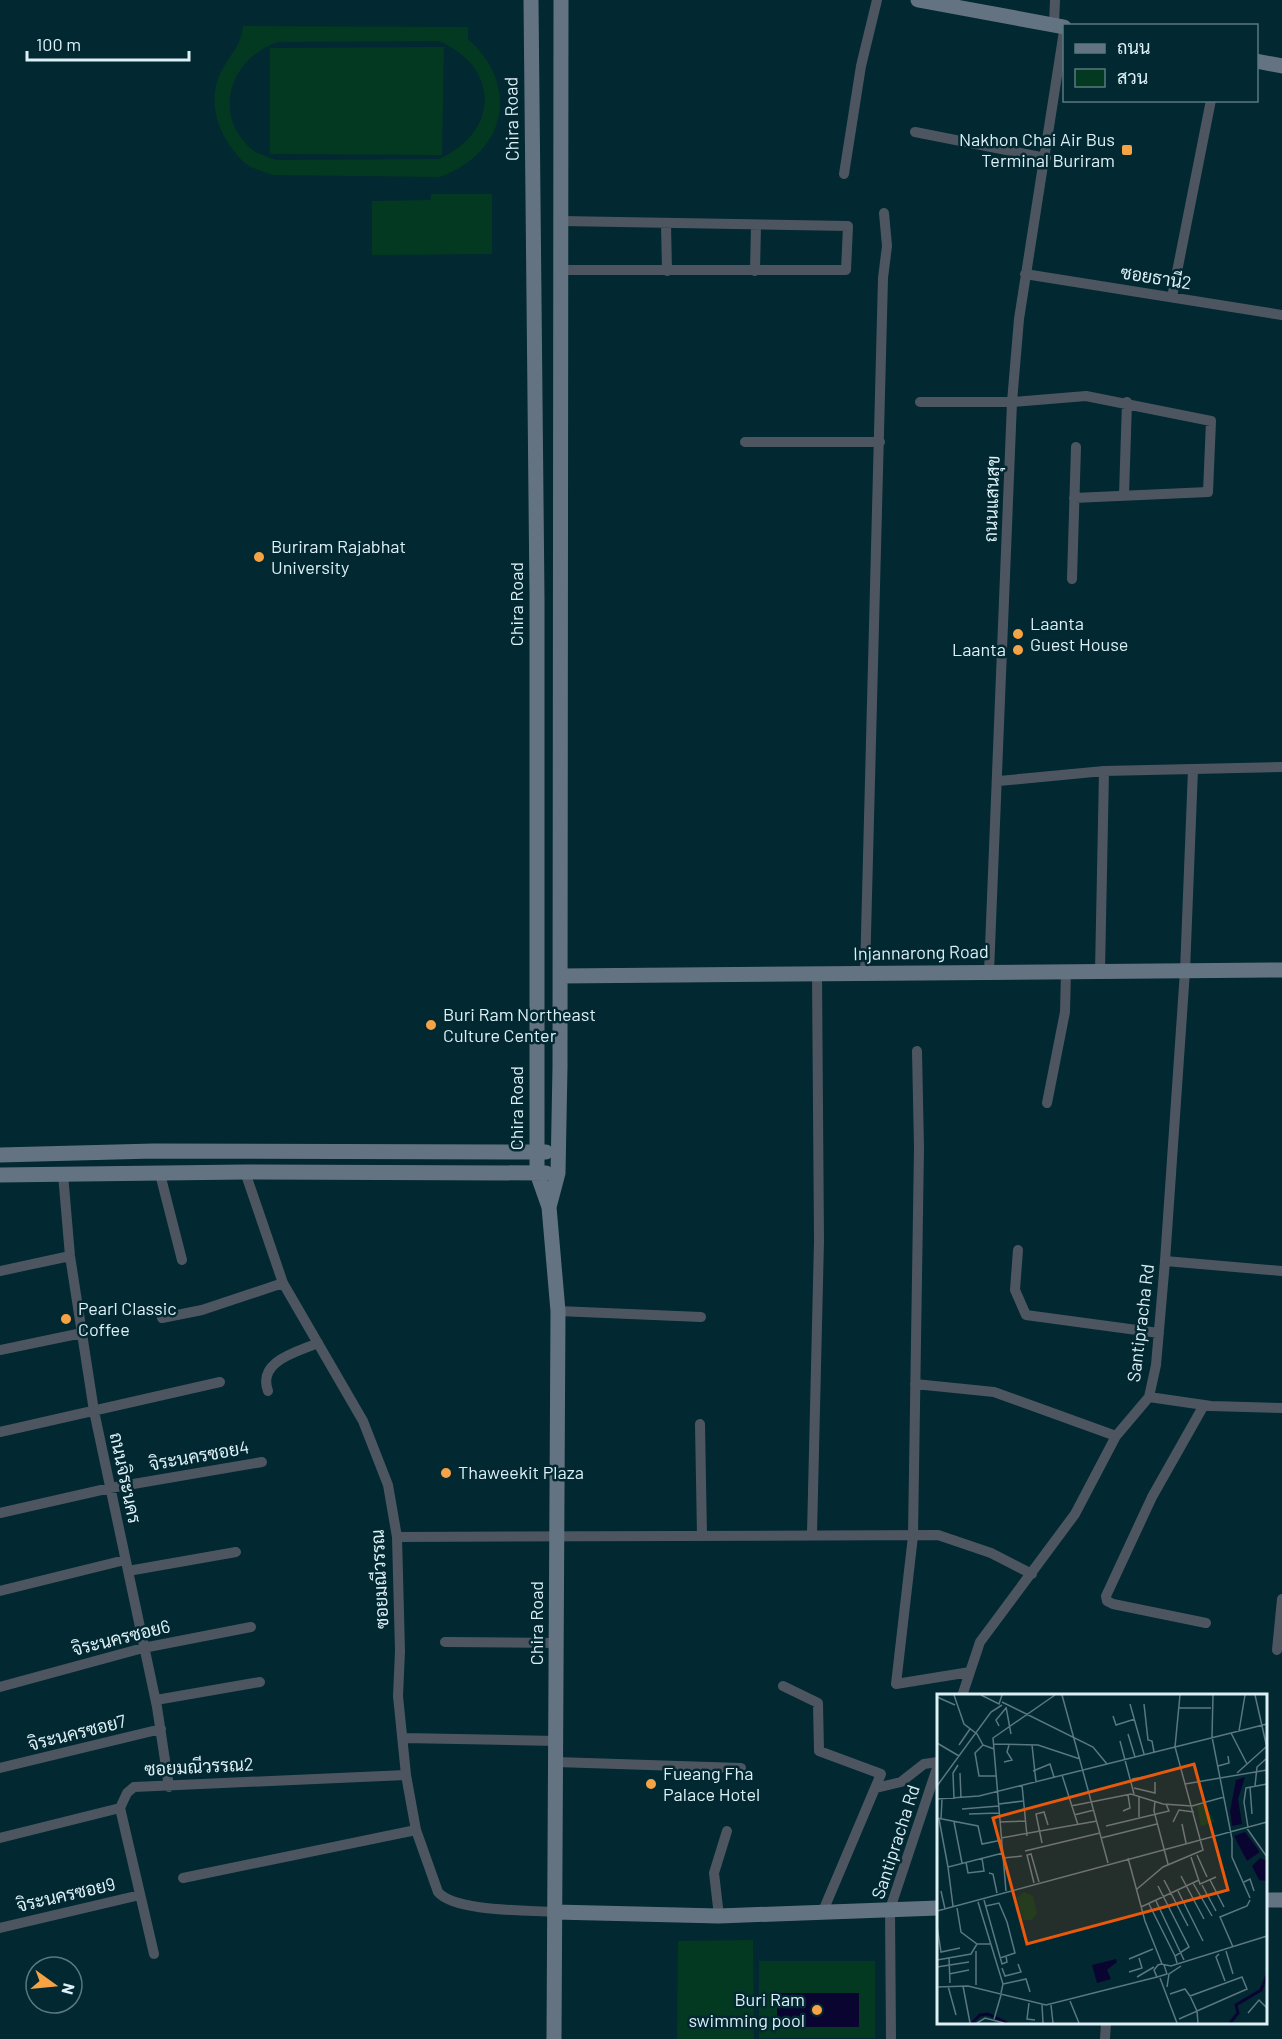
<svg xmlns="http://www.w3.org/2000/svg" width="1282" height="2039" font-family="Barlow,Sarabun,sans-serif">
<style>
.green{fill:#033921;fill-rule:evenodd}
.water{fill:#0a0530}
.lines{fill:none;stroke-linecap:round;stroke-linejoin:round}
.street{stroke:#4d5660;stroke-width:10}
.secondary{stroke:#647382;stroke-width:15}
.poi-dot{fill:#f5a345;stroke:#022831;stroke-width:2}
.labels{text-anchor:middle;stroke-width:5;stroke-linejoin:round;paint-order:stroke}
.street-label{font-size:18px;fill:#ddf0f6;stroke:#022831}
.poi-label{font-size:18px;fill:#ddf0f6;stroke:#022831;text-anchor:start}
.inset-river{fill:none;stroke:#0a0530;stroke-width:3}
.inset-road{fill:none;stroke:#5a7880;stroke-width:1.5}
.view{fill:#e8590c;fill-opacity:0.15;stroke:#e8590c;stroke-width:3}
.inset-edge{fill:none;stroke:#ddf0f6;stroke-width:3}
</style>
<rect width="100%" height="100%" fill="#022831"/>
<path class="green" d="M 243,26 L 468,27 L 468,39 C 521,86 506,153 440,177 L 272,175 C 264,172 253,169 246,164 C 223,144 207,109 218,79 C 226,58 241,48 243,26 ZM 439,41 C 501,68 499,132 439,159 L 276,160 C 269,157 260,155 254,151 C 210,116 230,58 278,42 Z
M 444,47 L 442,155 L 270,154 L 270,48 Z
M 431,194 L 492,194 L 492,254 L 372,255 L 372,201 L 431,200 Z
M 753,1940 L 754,2039 L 677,2039 L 678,1941 Z
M 759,1961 L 875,1961 L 875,2038 L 759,2038 Z"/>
<path class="water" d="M 777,1993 L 859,1993 L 859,2027 L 777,2027 Z"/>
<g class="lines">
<path class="street" d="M 1054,25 L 1055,0
M 915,132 L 1046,158
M 844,174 L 861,66 L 877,0
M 666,223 L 667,271
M 561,270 L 846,270 L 848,226 L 561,221
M 755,271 L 756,225
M 1025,274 L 1282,315
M 1172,297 L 1211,100
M 920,402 L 1012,402 L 1086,396 L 1211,421 L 1208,492 L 1074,498
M 745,442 L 880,442
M 1124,495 L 1127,402
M 1072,579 L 1076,447
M 999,781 L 1104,771 L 1282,767
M 1100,971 L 1104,771
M 989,972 L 1012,402 L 1019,319 L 1064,31
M 865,973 L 883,278 L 887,246 L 884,213
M 917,1051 L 919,1148 L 913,1536 L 896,1684 L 970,1672
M 1047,1103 L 1065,1012 L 1066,971
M 245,1172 L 283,1283 L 363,1421 L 388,1485 L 397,1537 L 400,1651 L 398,1696 L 406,1775 L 416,1830 L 438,1892 C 455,1912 527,1910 555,1912
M 63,1174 L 70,1256 L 94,1411 L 157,1707 L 169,1787
M 160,1174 L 182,1260
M 1018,1250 L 1015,1290 L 1026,1315 L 1159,1333
M 1165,1261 L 1282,1271
M 0,1271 L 70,1256
M 558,1311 L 701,1317
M 162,1318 L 202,1310 L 283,1283
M 0,1350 L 82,1333
M 915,1384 L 994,1392 L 1116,1436
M 268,1391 C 257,1361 297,1352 318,1343
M 1149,1397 L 1211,1406 L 1282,1408
M 1204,1405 L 1152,1497 L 1106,1596 L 1107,1601 L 1113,1604 L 1206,1623
M 700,1424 L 702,1536
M 0,1432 L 220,1382
M 0,1513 L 110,1488 L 262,1462
M 812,1534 L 819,1241 L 817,974
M 397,1537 L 938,1535 L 991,1553 L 1032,1574
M 128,1571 L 236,1552
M 0,1591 L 125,1560
M 445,1642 L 556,1643
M 1277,1650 L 1282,1599
M 783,1686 L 818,1703 L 819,1751 L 881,1774 L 823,1911
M 0,1687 L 143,1648 L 251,1627
M 962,1696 L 980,1642 L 1075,1514 L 1116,1436 L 1149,1397 L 1156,1365 L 1165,1261 L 1185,971 L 1193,769
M 156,1700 L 260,1682
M 404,1738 L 556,1741
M 556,1762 L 741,1768
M 0,1768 L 161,1729
M 876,1788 L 901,1782 L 924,1764 L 938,1762
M 0,1838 L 120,1808
M 183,1878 L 416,1830
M 719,1916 L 714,1873 L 727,1831
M 0,1928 L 140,1895
M 154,1954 L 120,1808 L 127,1793 L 134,1787 L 406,1775
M 891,2039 L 890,1909 L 938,1765
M 1105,2039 L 1106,2022"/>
<path class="secondary" d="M 531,0 L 537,598 L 537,1173 L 549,1207 L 558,1311 L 554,2039
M 918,0 L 1064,27
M 1256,61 L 1282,66
M 560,976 L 1282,970
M 0,1155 L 154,1151 L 546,1152
M 0,1175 L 245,1172 L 546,1173
M 549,1207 L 558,1173 L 560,1067 L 561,0
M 1266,1900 L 1282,1900
M 555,1912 L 719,1916 L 938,1908"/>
</g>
<g class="poi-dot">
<rect x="1121" y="144" width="12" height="12" rx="3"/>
<circle cx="259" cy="557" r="6"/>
<circle cx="1018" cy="634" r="6"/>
<circle cx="1018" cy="650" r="6"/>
<circle cx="431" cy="1025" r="6"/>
<circle cx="66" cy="1319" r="6"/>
<circle cx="446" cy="1473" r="6"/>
<circle cx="651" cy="1784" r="6"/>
<circle cx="817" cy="2010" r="6"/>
</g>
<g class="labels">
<g class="street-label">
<text transform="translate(512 119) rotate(-91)" y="6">Chira Road</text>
<text transform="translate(1156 278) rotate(9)" y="6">ซอยธานี2</text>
<text transform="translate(992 499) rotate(-88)" y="6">ถนนแสนสุข</text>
<text transform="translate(517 604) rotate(-90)" y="6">Chira Road</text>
<text transform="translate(921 953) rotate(-1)" y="6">Injannarong Road</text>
<text transform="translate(517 1108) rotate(-90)" y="6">Chira Road</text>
<text transform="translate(1141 1323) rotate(-83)" y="6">Santipracha Rd</text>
<text transform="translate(199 1456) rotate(-10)" y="6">จิระนครซอย4</text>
<text transform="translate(125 1478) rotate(78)" y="6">ถนนจิระนคร</text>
<text transform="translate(380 1579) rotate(-93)" y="6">ซอยมณีวรรณ</text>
<text transform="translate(537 1623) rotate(-90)" y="6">Chira Road</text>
<text transform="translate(121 1638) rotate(-14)" y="6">จิระนครซอย6</text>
<text transform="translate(77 1733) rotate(-14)" y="6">จิระนครซอย7</text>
<text transform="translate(199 1767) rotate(-3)" y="6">ซอยมณีวรรณ2</text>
<text transform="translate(896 1842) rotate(-72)" y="6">Santipracha Rd</text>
<text transform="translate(66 1895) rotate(-13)" y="6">จิระนครซอย9</text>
</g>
<g class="poi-label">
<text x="1115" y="146" text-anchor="end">Nakhon Chai Air Bus<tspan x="1115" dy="21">Terminal Buriram</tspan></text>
<text x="271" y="553">Buriram Rajabhat<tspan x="271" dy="21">University</tspan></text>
<text x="1030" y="630">Laanta<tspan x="1030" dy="21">Guest House</tspan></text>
<text x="1006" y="656" text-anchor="end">Laanta</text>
<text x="443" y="1021">Buri Ram Northeast<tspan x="443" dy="21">Culture Center</tspan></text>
<text x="78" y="1315">Pearl Classic<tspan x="78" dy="21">Coffee</tspan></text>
<text x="458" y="1479">Thaweekit Plaza</text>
<text x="663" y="1780">Fueang Fha<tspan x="663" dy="21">Palace Hotel</tspan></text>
<text x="805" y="2006" text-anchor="end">Buri Ram<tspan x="805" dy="21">swimming pool</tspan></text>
</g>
</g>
<g transform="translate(937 1694)">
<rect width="330" height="330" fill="#022831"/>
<path d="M 268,110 L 278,128 L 264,132 L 260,112 ZM 87,198 L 96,202 L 100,219 L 95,226 L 86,226 L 80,203 Z" fill="#033921"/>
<path d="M 308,83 L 301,105 L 305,130 L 295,132 L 293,117 L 299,86 ZM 308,138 L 323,158 L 310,167 L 297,142 ZM 323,164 L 330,167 L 330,187 L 322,186 L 315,172 ZM 179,265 L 180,268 L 170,276 L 174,285 L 160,289 L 155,271 Z" fill="#0a0530"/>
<path class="inset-river" d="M 35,329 L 43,321 L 51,320 L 70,329M 293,329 L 301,319 L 299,311 L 324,296 L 330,281"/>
<path class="inset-road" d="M 17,1 L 27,30 L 40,40 L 46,51 L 57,55M 44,1 L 62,10 L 65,1M 125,1 L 171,169M 276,1 L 275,43 L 295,145 L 295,163 L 313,204M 318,1 L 330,54M 0,3 L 18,11M 65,8 L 156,53 L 170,70M 193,10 L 207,60M 207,10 L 211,46 L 215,47 L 217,58M 69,13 L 74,40M 242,14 L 274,14M 176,22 L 179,31 L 198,25M 62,32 L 59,26 L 69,14M 302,37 L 308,1M 294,39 L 310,70M 191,40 L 198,63M 183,47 L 197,100M 0,49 L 22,62M 57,50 L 101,51 L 143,65M 22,51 L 33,35M 46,51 L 38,59 L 42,82 L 59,82M 95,51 L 99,88M 67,68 L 75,66 L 70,58 L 72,51M 281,72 L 292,69 L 291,62M 96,77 L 113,70 L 117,83M 23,79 L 24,104M 300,79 L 329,53M 125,81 L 141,131M 195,85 L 219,81M 248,90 L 330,76M 85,91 L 90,142M 0,92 L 54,18 L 65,11M 318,92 L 320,73 L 330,64M 313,93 L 315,120M 197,94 L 218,99 L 218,88M 202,102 L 202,123M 0,105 L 42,102 L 330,30M 17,105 L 16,79 L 21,71M 218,107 L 217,117 L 231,170M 62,110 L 86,107M 134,112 L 194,100 L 226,110 L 255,112 L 287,103M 25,115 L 62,112M 186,117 L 193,114 L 191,101M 32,120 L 62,119M 137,121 L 157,116M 0,124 L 41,132 L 45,150 L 65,146M 2,125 L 11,173M 4,125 L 5,105M 17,128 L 25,169M 63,128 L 88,127M 236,128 L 242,116 L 257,118M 245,130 L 249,149M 169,132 L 232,117 L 229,110M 309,133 L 330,163M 311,133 L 307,108 L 309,94 L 330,90M 64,144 L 160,127M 164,144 L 220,130M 105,149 L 99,120 L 107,118 L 111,131M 88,157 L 163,139M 260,161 L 270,183M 254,163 L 263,190 L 279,183M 66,164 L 85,162M 191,164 L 208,227 L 225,270M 29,168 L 31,179 L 47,177 L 45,164M 52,179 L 56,180 L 60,199M 244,182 L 267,225M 227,186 L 251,232M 273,186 L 287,213M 307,188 L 313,185 L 317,197M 97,189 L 90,161 L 94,160 L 102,188M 256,189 L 275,222M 265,191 L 279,217M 221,192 L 252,253 L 238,262 L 240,269M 200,195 L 226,173 L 266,156 L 238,53 L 243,1M 4,197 L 8,215M 69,197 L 56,44 L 118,1M 241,197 L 266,247M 47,206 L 65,270 L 70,268 L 69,262M 219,207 L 247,266M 41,208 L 66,290 L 64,299M 212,210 L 238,262M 16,212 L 11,173 L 66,159M 49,212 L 62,209 L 70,228 L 78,259 L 63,264M 204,213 L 262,186M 20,214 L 24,238 L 40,250 L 53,250M 0,217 L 330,128M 0,232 L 4,258 L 23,254M 296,253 L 283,223 L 310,212 L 313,206M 289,257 L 296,280M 282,260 L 279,263 L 288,287M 12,264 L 13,289M 192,265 L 216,255M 0,266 L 34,260 L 40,250M 227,271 L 230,280 L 220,283 L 217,276 L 221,271 L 224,270 L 234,272 L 330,242M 0,273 L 32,268M 65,274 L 68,282 L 84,278 L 81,270M 192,278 L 205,274 L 202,264M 12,280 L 32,276M 200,283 L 217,273M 223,284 L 240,329M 66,290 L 89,285 L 93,298M 39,291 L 39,257M 11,292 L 19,321M 26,292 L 33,329M 0,293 L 31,292 L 109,311 L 220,283M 230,293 L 232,280 L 244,272M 233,300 L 248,295 L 253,302 L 305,283 L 310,295 L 260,317 L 253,302M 133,307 L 142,329M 92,309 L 90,325 L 98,326M 105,311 L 106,329M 114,311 L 116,329M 311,319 L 322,306 L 330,314M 57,325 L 64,301M 242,325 L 260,317 L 261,329M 40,329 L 48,324 L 67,329"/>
<path class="view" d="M 257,70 L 291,196 L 90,250 L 56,124 Z"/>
<rect width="330" height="330" class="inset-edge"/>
</g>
<rect x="1063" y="24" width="195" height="78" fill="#022831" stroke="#5a7880" stroke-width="1.5"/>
<rect x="1075" y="44" width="30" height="9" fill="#647382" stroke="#5a7880" stroke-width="1.5"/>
<text x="1117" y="54" font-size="18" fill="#ddf0f6">ถนน</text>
<rect x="1075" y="69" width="30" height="18" fill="#033921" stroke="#5a7880" stroke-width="1.5"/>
<text x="1117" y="84" font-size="18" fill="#ddf0f6">สวน</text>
<g transform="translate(54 1985) rotate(105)"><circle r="28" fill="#022831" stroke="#5a7880" stroke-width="1.5"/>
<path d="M0-4.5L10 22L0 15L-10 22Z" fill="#f5a345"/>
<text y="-9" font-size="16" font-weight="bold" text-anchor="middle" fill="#ddf0f6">N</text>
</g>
<path d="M27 51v9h162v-9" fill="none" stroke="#ddf0f6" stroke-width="3"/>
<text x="36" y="51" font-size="18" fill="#ddf0f6" stroke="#022831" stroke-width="4.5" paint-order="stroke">100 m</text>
</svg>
